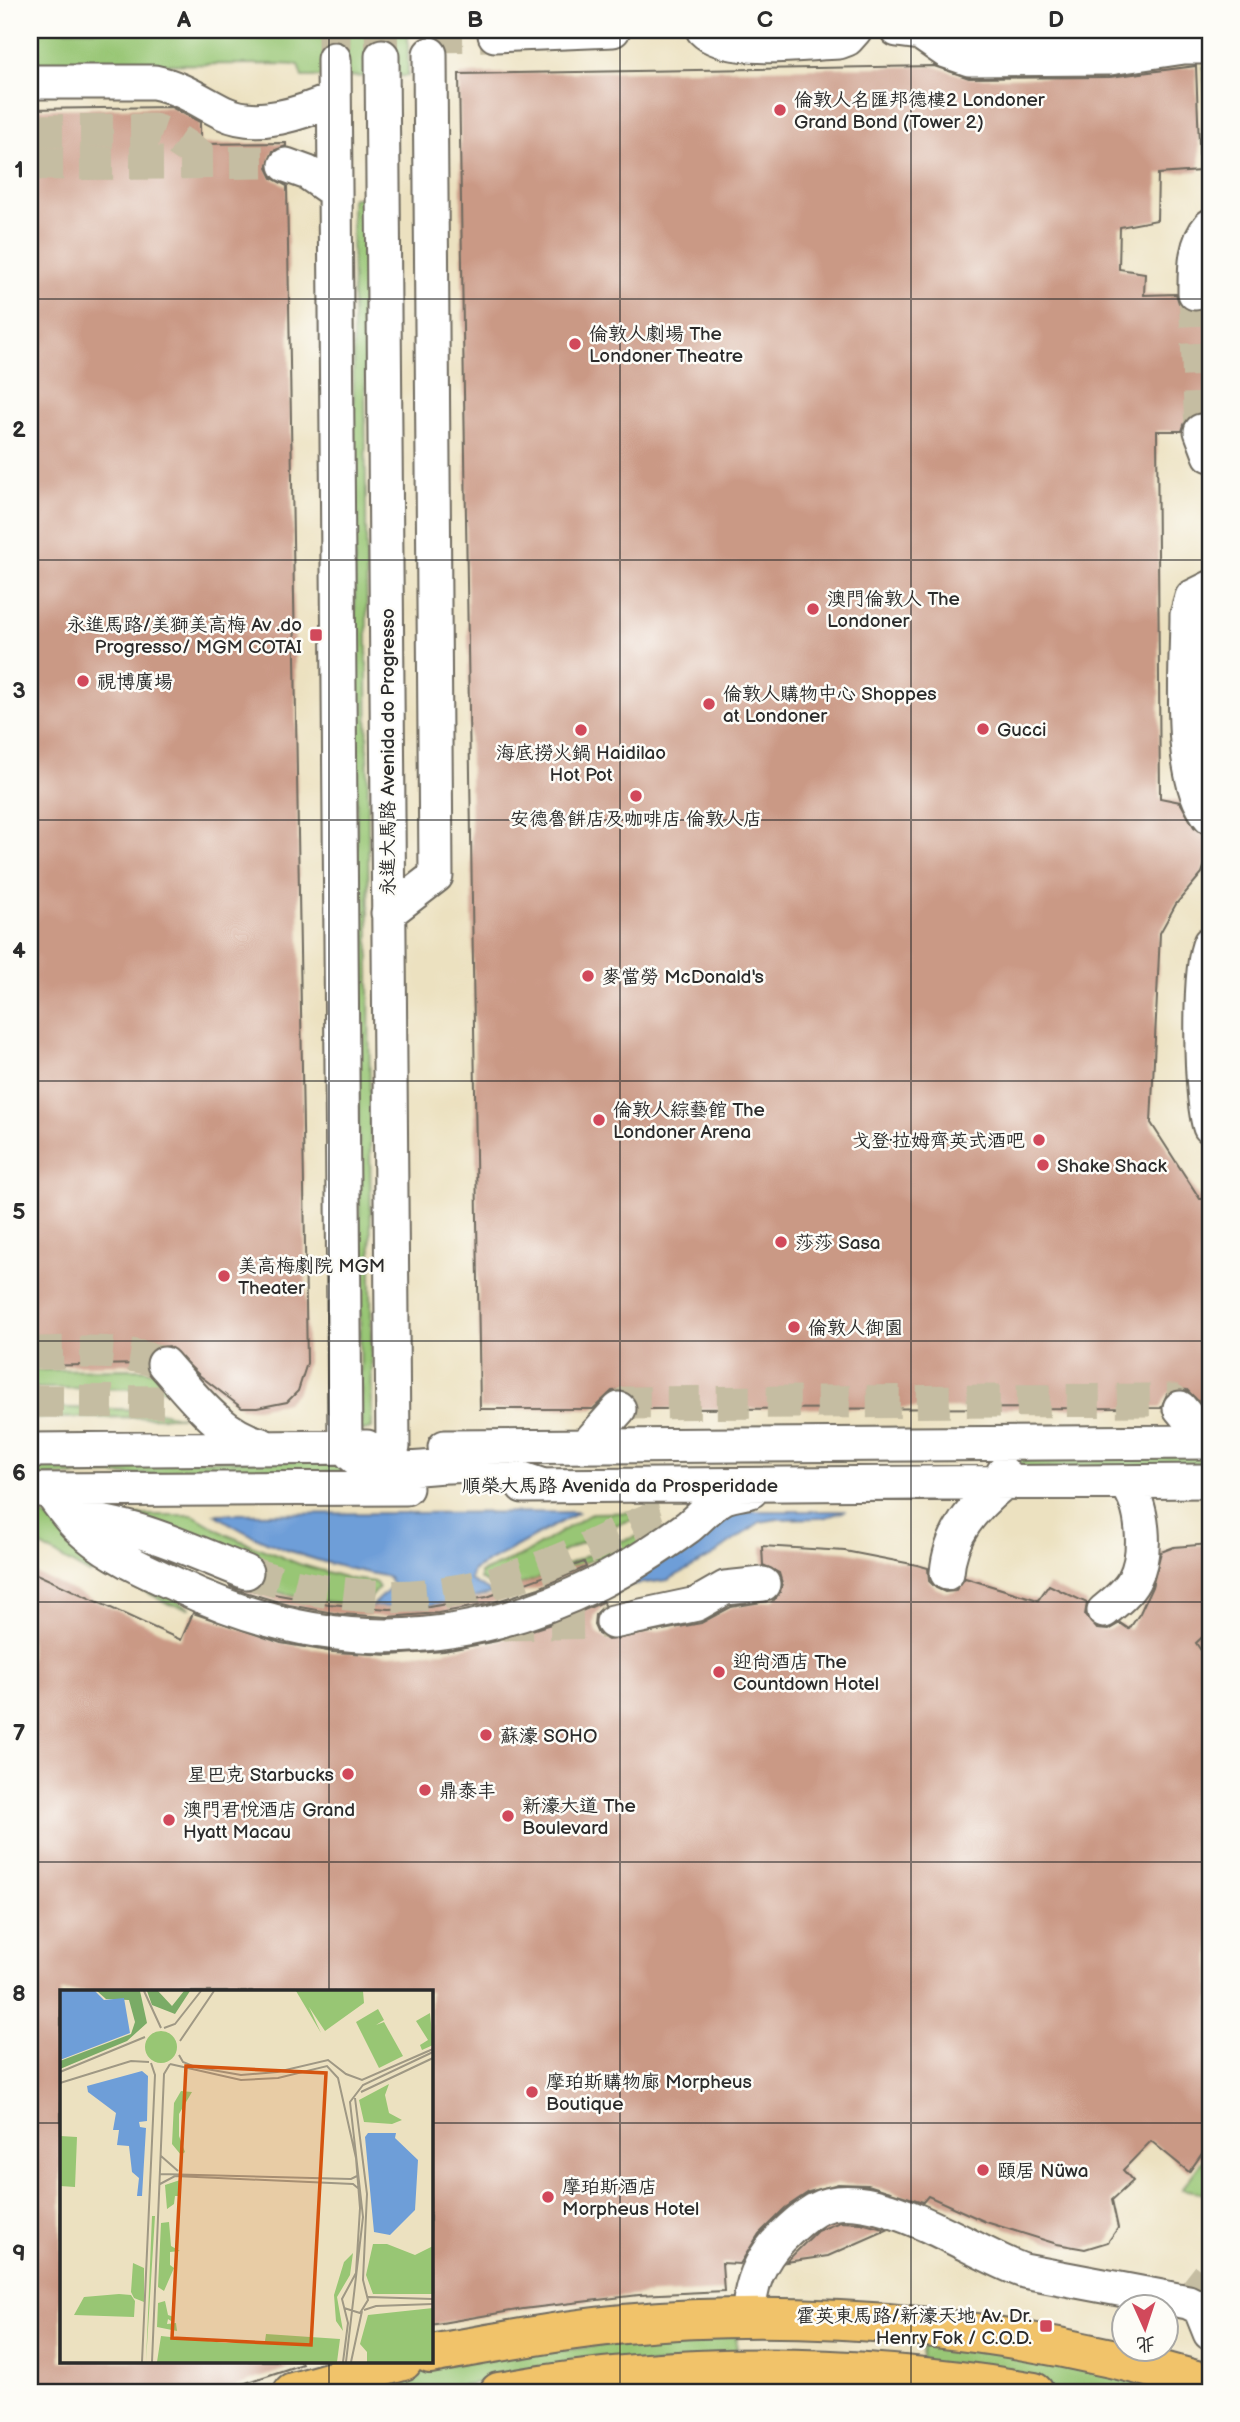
<svg xmlns="http://www.w3.org/2000/svg" width="1240" height="2422" font-family="'Balsamiq Sans','LXGW WenKai TC',sans-serif">
<style>
.green{fill:#98c674;stroke:#627850;stroke-width:2}
.water{fill:#6e9ed8;stroke:#4c6482;stroke-width:2}
.building{fill:#ca9985}
.lines{fill:none;stroke-linecap:round;stroke-linejoin:round}
.minor-tunnel{stroke:#c5bda2;stroke-width:33;stroke-dasharray:33 17;stroke-linecap:butt}
.minor-casing{stroke:#6f6b5f;stroke-width:37}
.major-casing{stroke:#6f6b5f;stroke-width:42}
.minor{stroke:#fff;stroke-width:33}
.major{stroke:#f1c36a;stroke-width:38}
.grid{fill:none;stroke:#2b2b2b;stroke-width:2;stroke-opacity:0.55}
.poi-dot{fill:#d1495b;stroke:#fdfcf7;stroke-width:2.5}
.labels{text-anchor:middle;stroke-width:5;stroke-linejoin:round;paint-order:stroke}
.poi-label{font-size:19px;fill:#2b2b2b;stroke:#fdfcf7;text-anchor:start}
.street-label{font-size:19px;fill:#2b2b2b;stroke:#fdfcf7}
.inset-road{fill:none;stroke:#9f9884;stroke-width:2}
.view{fill:#d5540f;fill-opacity:0.15;stroke:#d5540f;stroke-width:3.5}
.inset-edge{fill:none;stroke:#2b2b2b;stroke-width:3.5}
.neatline{fill:none;stroke:#2b2b2b;stroke-width:2.5}
.grid-label{font-size:23px;text-anchor:middle;font-weight:bold;fill:#2b2b2b}
</style>
<rect width="100%" height="100%" fill="#fdfcf7"/>
<filter id="ink" filterUnits="userSpaceOnUse"><feTurbulence type="fractalNoise" baseFrequency=".0143" numOctaves="2"/><feDisplacementMap in="SourceGraphic" scale="14" xChannelSelector="R" yChannelSelector="G"/><feConvolveMatrix kernelMatrix="1 2 1 2 8 2 1 2 1" color-interpolation-filters="sRGB"/></filter>
<filter id="wash" filterUnits="userSpaceOnUse"><feTurbulence type="fractalNoise" baseFrequency=".00686" numOctaves="4" result="noise"/><feDisplacementMap in="SourceGraphic" scale="28" xChannelSelector="R" yChannelSelector="G"/><feGaussianBlur stdDeviation="1.57" result="paint"/><feColorMatrix in="noise" values="0 0 0 0 0 0 0 0 0 0 0 0 0 0 0 0 0 1.4 0 .05"/><feComposite in="paint" operator="in"/></filter>
<g filter="url(#wash)">
<rect width="100%" height="100%" fill="#ece1c0"/>
<path class="green" d="M 30,30 L 408,30 L 408,76 L 302,77 L 298,65 L 277,64 L 30,65 Z
M 1203,67 L 1210,67 L 1210,131 Z
M 352,198 L 364,198 L 372,1428 L 361,1431 Z
M 143,1369 L 157,1372 L 179,1392 L 161,1389 L 30,1388 L 30,1370 Z
M 30,1407 L 151,1410 L 182,1417 L 30,1418 Z
M 1210,1451 L 1210,1471 L 1022,1469 L 1020,1459 Z
M 331,1460 L 353,1472 L 30,1476 L 30,1461 Z
M 659,1512 L 618,1524 L 557,1555 L 536,1559 L 547,1573 L 621,1541 L 657,1531 L 606,1568 L 600,1557 L 502,1591 L 480,1579 L 480,1573 L 523,1555 L 592,1513 Z
M 113,1515 L 193,1515 L 227,1535 L 299,1564 L 351,1579 L 375,1582 L 379,1588 L 363,1606 L 305,1599 L 254,1586 L 272,1572 Z
M 30,1516 L 45,1516 L 72,1537 L 190,1608 L 169,1604 L 98,1566 L 90,1574 L 30,1540 Z
M 1210,2150 L 1210,2194 L 1182,2189 Z
M 737,2329 L 736,2358 L 522,2375 L 423,2392 L 329,2392 L 402,2370 Z
M 924,2335 L 1199,2392 L 1062,2392 L 921,2366 Z"/>
<path class="water" d="M 737,1511 L 846,1511 L 823,1518 L 778,1519 L 760,1522 L 712,1556 L 668,1580 L 621,1586 L 698,1542 Z
M 579,1512 L 473,1570 L 470,1580 L 493,1593 C 454,1604 413,1609 372,1606 L 393,1586 L 389,1577 C 330,1566 264,1548 215,1514 Z"/>
<g id="blocks">
<path class="building" d="M 934,66 L 969,78 L 1110,77 L 1196,66 L 1200,171 L 1158,174 L 1157,220 L 1120,227 L 1119,269 L 1145,273 L 1144,295 L 1176,294 L 1179,303 L 1194,312 L 1210,304 L 1210,415 L 1194,413 L 1186,419 L 1182,431 L 1157,431 L 1160,798 L 1180,802 L 1194,827 L 1207,836 L 1208,855 L 1202,873 L 1176,904 L 1160,933 L 1151,1123 L 1200,1199 L 1210,1199 L 1210,1408 L 1205,1408 L 1187,1390 L 1178,1389 L 1167,1394 L 1161,1408 L 638,1409 L 632,1395 L 622,1390 L 612,1391 L 593,1409 L 480,1409 L 459,74 Z
M 171,107 L 200,122 L 200,144 L 286,143 L 286,146 L 273,151 L 267,168 L 272,178 L 287,186 L 307,1363 L 298,1391 L 287,1402 L 257,1408 L 242,1408 L 199,1375 L 169,1346 L 152,1349 L 145,1364 L 30,1366 L 30,109 Z
M 1210,1544 L 1210,1630 L 1196,1643 L 1210,1664 L 1210,2142 L 1189,2172 L 1151,2141 L 1123,2170 L 1133,2181 L 1112,2200 L 1118,2228 L 1108,2242 L 1085,2249 L 1057,2244 L 986,2222 L 928,2196 L 923,2202 L 868,2185 L 838,2184 L 809,2192 L 785,2208 L 759,2234 L 740,2264 L 722,2263 L 724,2291 L 639,2295 L 523,2309 L 430,2325 L 430,1992 L 61,1992 L 61,2361 L 301,2361 L 302,2364 L 219,2392 L 30,2392 L 30,1571 L 181,1640 L 193,1613 L 281,1643 L 333,1652 L 390,1655 L 444,1651 L 497,1641 L 551,1624 L 603,1602 L 605,1605 L 595,1615 L 594,1625 L 598,1634 L 608,1640 L 701,1623 L 731,1607 L 774,1600 L 780,1592 L 782,1583 L 779,1573 L 763,1565 L 762,1546 L 845,1551 L 917,1565 L 928,1568 L 929,1581 L 936,1588 L 945,1592 L 955,1591 L 965,1578 L 1038,1600 L 1049,1585 L 1087,1603 L 1085,1615 L 1097,1629 L 1108,1630 L 1120,1623 L 1129,1629 L 1140,1613 L 1152,1587 L 1161,1552 L 1174,1547 Z
M 584,1562 L 586,1567 L 539,1588 L 488,1604 L 438,1613 L 388,1617 L 339,1614 L 289,1605 L 238,1590 L 229,1586 L 329,1604 L 389,1609 L 429,1607 L 487,1597 Z
M 840,2222 L 861,2223 L 887,2230 L 828,2256 L 786,2262 L 817,2231 Z"/>
</g>
</g>
<g filter="url(#ink)">
<use href="#blocks" fill-opacity="0" stroke="#6f6b5f" stroke-width="2"/>
<g class="lines">
<path class="minor-tunnel" d="M 334,30 L 334,59
M 381,30 L 382,56
M 430,36 L 495,35
M 30,131 L 154,130 L 169,135 L 211,163
M 30,164 L 277,162 L 286,165
M 1195,293 L 1201,431
M 30,1353 C 74,1353 122,1347 164,1364
M 30,1401 L 167,1402
M 619,1409 L 626,1403 L 1172,1400 L 1180,1408
M 246,1572 C 360,1608 452,1605 562,1559 C 597,1545 629,1526 665,1514
M 500,1624 L 613,1622
M 1188,2302 L 1210,2274"/>
<defs>
<path id="minor" d="M 703,30 C 727,55 805,43 839,42 L 847,39 L 855,30
M 897,30 L 920,33 L 946,51 L 969,59 L 1110,58 L 1184,47 L 1210,47
M 920,33 L 1106,30 L 1168,43
M 495,35 L 613,30
M 382,56 L 393,1447
M 334,59 L 345,1447 C 371,1484 432,1462 472,1466 C 496,1468 521,1479 544,1486
M 30,82 L 154,82 C 180,87 200,101 224,113 C 258,129 302,113 334,99
M 286,165 L 308,173 L 335,192
M 1195,293 C 1195,270 1194,244 1210,226
M 1201,431 L 1210,455
M 1210,588 L 1192,597 L 1187,615 C 1187,667 1176,779 1210,817
M 388,913 L 436,876 L 430,54
M 1210,943 C 1198,967 1200,1100 1210,1127
M 164,1364 C 192,1395 220,1435 262,1445
M 1180,1408 L 1208,1442
M 586,1446 L 619,1409
M 445,1447 L 1210,1442
M 30,1450 L 367,1447
M 523,1486 L 1210,1481
M 30,1490 L 406,1488
M 49,1490 C 60,1505 71,1522 86,1534 C 112,1556 148,1572 179,1586 C 320,1653 457,1653 598,1583 C 630,1567 659,1548 688,1527 C 699,1518 712,1503 725,1497 C 732,1494 743,1493 751,1491
M 75,1520 C 133,1521 193,1552 246,1572
M 947,1573 C 950,1533 973,1508 1003,1483 L 1003,1473
M 1104,1611 C 1115,1602 1127,1593 1134,1580 C 1148,1553 1144,1505 1125,1482
M 613,1622 L 697,1604 L 725,1588 L 763,1584
M 749,2318 C 749,2286 759,2260 782,2237 C 792,2227 803,2217 815,2210 C 870,2179 971,2253 1024,2271 L 1188,2302 L 1200,2308 L 1210,2333"/>
<path id="major" d="M 430,2354 C 495,2343 559,2330 624,2324 C 821,2306 1021,2328 1210,2384
M 293,2392 L 403,2361
M 499,2392 C 676,2360 857,2362 1034,2392"/>
</defs>
<use href="#minor" class="minor-casing"/>
<use href="#major" class="major-casing"/>
<use href="#minor" class="minor"/>
<use href="#major" class="major"/>
</g>
</g>
<path class="grid" d="M 329,30 L 329,1992M 620,30 L 620,2392M 911,30 L 911,2392M 30,299 L 1210,299M 30,560 L 1210,560M 30,820 L 1210,820M 30,1081 L 1210,1081M 30,1341 L 1210,1341M 30,1602 L 1210,1602M 30,1862 L 1210,1862M 30,2123 L 61,2123M 430,2123 L 1210,2123M 329,2361 L 329,2392"/>
<g class="poi-dot">
<circle cx="780" cy="110" r="7"/>
<circle cx="575" cy="344" r="7"/>
<circle cx="813" cy="609" r="7"/>
<rect x="309" y="628" width="14" height="14" rx="3.5"/>
<circle cx="83" cy="681" r="7"/>
<circle cx="709" cy="704" r="7"/>
<circle cx="983" cy="729" r="7"/>
<circle cx="581" cy="730" r="7"/>
<circle cx="636" cy="796" r="7"/>
<circle cx="588" cy="976" r="7"/>
<circle cx="599" cy="1120" r="7"/>
<circle cx="1039" cy="1140" r="7"/>
<circle cx="1043" cy="1165" r="7"/>
<circle cx="781" cy="1242" r="7"/>
<circle cx="224" cy="1276" r="7"/>
<circle cx="794" cy="1327" r="7"/>
<circle cx="719" cy="1672" r="7"/>
<circle cx="486" cy="1735" r="7"/>
<circle cx="348" cy="1774" r="7"/>
<circle cx="425" cy="1790" r="7"/>
<circle cx="508" cy="1816" r="7"/>
<circle cx="169" cy="1820" r="7"/>
<circle cx="532" cy="2092" r="7"/>
<circle cx="983" cy="2170" r="7"/>
<circle cx="548" cy="2197" r="7"/>
<rect x="1039" y="2319" width="14" height="14" rx="3.5"/>
</g>
<g class="labels">
<g class="poi-label">
<text x="794" y="106">倫敦人名匯邦德樓2 Londoner<tspan x="794" dy="22">Grand Bond (Tower 2)</tspan></text>
<text x="589" y="340">倫敦人劇場 The<tspan x="589" dy="22">Londoner Theatre</tspan></text>
<text x="827" y="605">澳門倫敦人 The<tspan x="827" dy="22">Londoner</tspan></text>
<text x="302" y="631" text-anchor="end">永進馬路/美獅美高梅 Av .do<tspan x="302" dy="22">Progresso/ MGM COTAI</tspan></text>
<text x="97" y="688">視博廣場</text>
<text x="723" y="700">倫敦人購物中心 Shoppes<tspan x="723" dy="22">at Londoner</tspan></text>
<text x="997" y="736">Gucci</text>
<text x="581" y="759" text-anchor="middle">海底撈火鍋 Haidilao<tspan x="581" dy="22">Hot Pot</tspan></text>
<text x="636" y="825" text-anchor="middle">安德魯餅店及咖啡店 倫敦人店</text>
<text x="602" y="983">麥當勞 McDonald's</text>
<text x="613" y="1116">倫敦人綜藝館 The<tspan x="613" dy="22">Londoner Arena</tspan></text>
<text x="1025" y="1147" text-anchor="end">戈登·拉姆齊英式酒吧</text>
<text x="1057" y="1172">Shake Shack</text>
<text x="795" y="1249">莎莎 Sasa</text>
<text x="238" y="1272">美高梅劇院 MGM<tspan x="238" dy="22">Theater</tspan></text>
<text x="808" y="1334">倫敦人御園</text>
<text x="733" y="1668">迎尚酒店 The<tspan x="733" dy="22">Countdown Hotel</tspan></text>
<text x="500" y="1742">蘇濠 SOHO</text>
<text x="334" y="1781" text-anchor="end">星巴克 Starbucks</text>
<text x="439" y="1797">鼎泰丰</text>
<text x="522" y="1812">新濠大道 The<tspan x="522" dy="22">Boulevard</tspan></text>
<text x="183" y="1816">澳門君悅酒店 Grand<tspan x="183" dy="22">Hyatt Macau</tspan></text>
<text x="546" y="2088">摩珀斯購物廊 Morpheus<tspan x="546" dy="22">Boutique</tspan></text>
<text x="997" y="2177">頤居 Nüwa</text>
<text x="562" y="2193">摩珀斯酒店<tspan x="562" dy="22">Morpheus Hotel</tspan></text>
<text x="1032" y="2322" text-anchor="end">霍英東馬路/新濠天地 Av. Dr.<tspan x="1032" dy="22">Henry Fok / C.O.D.</tspan></text>
</g>
<g class="street-label">
<text transform="translate(387 752) rotate(-90)" y="7">永進大馬路 Avenida do Progresso</text>
<text x="620" y="1492">順榮大馬路 Avenida da Prosperidade</text>
</g>
</g>
<g transform="translate(60 1990)">
<rect width="373" height="373" fill="#ece1c0"/>
<path d="M 236,1 L 303,1 L 304,13 L 265,41 L 249,17 L 261,43 ZM 318,19 L 324,30 L 316,35 L 324,32 L 343,66 L 319,78 L 296,32 ZM 370,23 L 373,55 L 362,60 L 360,55 L 368,50 L 356,31 ZM85 57a16 16 0 1 1 32 0a16 16 0 1 1-32 0ZM 329,94 L 325,105 L 329,123 L 342,130 L 332,134 L 304,132 L 299,110 ZM 121,101 L 132,102 L 119,124 L 119,146 L 125,162 L 121,165 L 112,154 L 114,113 ZM 0,146 L 17,147 L 15,197 L 0,196 ZM 120,190 L 119,206 L 115,206 L 114,214 L 107,219 L 105,195 ZM 92,226 L 95,226 L 86,372 ZM 109,232 L 111,256 L 120,261 L 110,262 L 110,275 L 114,278 L 104,301 L 98,297 L 101,233 ZM 313,254 L 327,254 L 355,265 L 373,256 L 373,304 L 313,304 L 306,285 ZM 293,263 L 290,285 L 277,307 L 283,341 L 276,331 L 274,305 L 284,272 ZM 73,273 L 84,278 L 84,312 L 74,308 L 71,302 ZM 59,304 L 71,305 L 75,311 L 74,327 L 14,325 L 24,307 ZM 105,311 L 108,325 L 114,327 L 114,333 L 108,329 L 107,334 L 116,333 L 117,341 L 97,337 L 98,313 ZM 373,318 L 373,372 L 307,372 L 307,362 L 300,354 L 308,325 ZM 206,344 L 280,349 L 277,372 L 97,372 L 101,346 L 166,353 L 205,351 Z" fill="#98c674"/>
<path d="M 37,1 L 80,1 L 87,33 L 67,51 L 0,79 L 0,71 L 71,44 L 75,32 L 69,10 L 46,9 ZM 87,1 L 98,1 L 112,16 L 124,1 L 130,1 L 115,24 L 92,15 Z" fill="#7aab66"/>
<path d="M 0,1 L 35,1 L 44,10 L 64,8 L 70,43 L 0,70 ZM 82,81 L 88,86 L 87,131 L 79,132 L 80,137 L 86,138 L 82,206 L 77,206 L 79,188 L 72,182 L 69,156 L 57,155 L 59,140 L 53,140 L 56,123 L 28,102 L 27,96 ZM 308,143 L 336,143 L 335,148 L 358,170 L 355,220 L 330,245 L 314,242 L 305,147 Z" fill="#6e9ed8"/>
<path class="inset-road" d="M 84,1 L 101,38M 104,38 L 115,34 L 141,1M 120,51 L 154,1M 119,65 L 123,72 L 135,77 L 181,85 L 217,82 L 268,70 L 286,84 L 302,90 L 373,59M 110,74 L 181,90 L 218,88 L 267,76 L 278,88 L 296,168 L 300,218 L 296,283 L 282,309 L 288,333 L 283,372M 0,82 L 85,47M 0,93 L 71,71 L 89,72M 301,102 L 373,68M 101,166 L 118,181M 100,184 L 291,189 L 297,186M 100,194 L 115,186 L 293,194 L 299,199M 308,307 L 373,309M 284,318 L 300,323 L 308,310 L 303,290 L 307,204 L 295,108M 304,320 L 316,316 L 373,314M 82,372 L 95,85 L 91,73M 92,372 L 104,84 L 110,74M 286,372 L 303,227 L 290,112 L 303,95 L 373,62M 291,372 L 302,321"/>
<path class="view" d="M 126,76 L 266,83 L 251,355 L 112,348 Z"/>
<rect width="373" height="373" class="inset-edge"/>
</g>
<rect width="1240" height="2422" fill="none" stroke="#fdfcf7" stroke-width="77"/>
<g transform="translate(1145 2328) rotate(177)"><circle r="33" fill="#fdfcf7" stroke="#a9a8a5" stroke-width="2"/>
<path d="M0-5L12 26L0 18L-12 26Z" fill="#d1495b"/>
<text y="-10" font-size="19" font-weight="bold" text-anchor="middle" fill="#2b2b2b">北</text>
</g>
<rect x="38" y="38" width="1164" height="2346" class="neatline"/>
<g class="grid-label">
<text x="184" y="27">A</text>
<text x="475" y="27">B</text>
<text x="765" y="27">C</text>
<text x="1056" y="27">D</text>
<text x="19" y="177">1</text>
<text x="19" y="437">2</text>
<text x="19" y="698">3</text>
<text x="19" y="958">4</text>
<text x="19" y="1219">5</text>
<text x="19" y="1480">6</text>
<text x="19" y="1740">7</text>
<text x="19" y="2001">8</text>
<text x="19" y="2261">9</text>
</g>
</svg>
